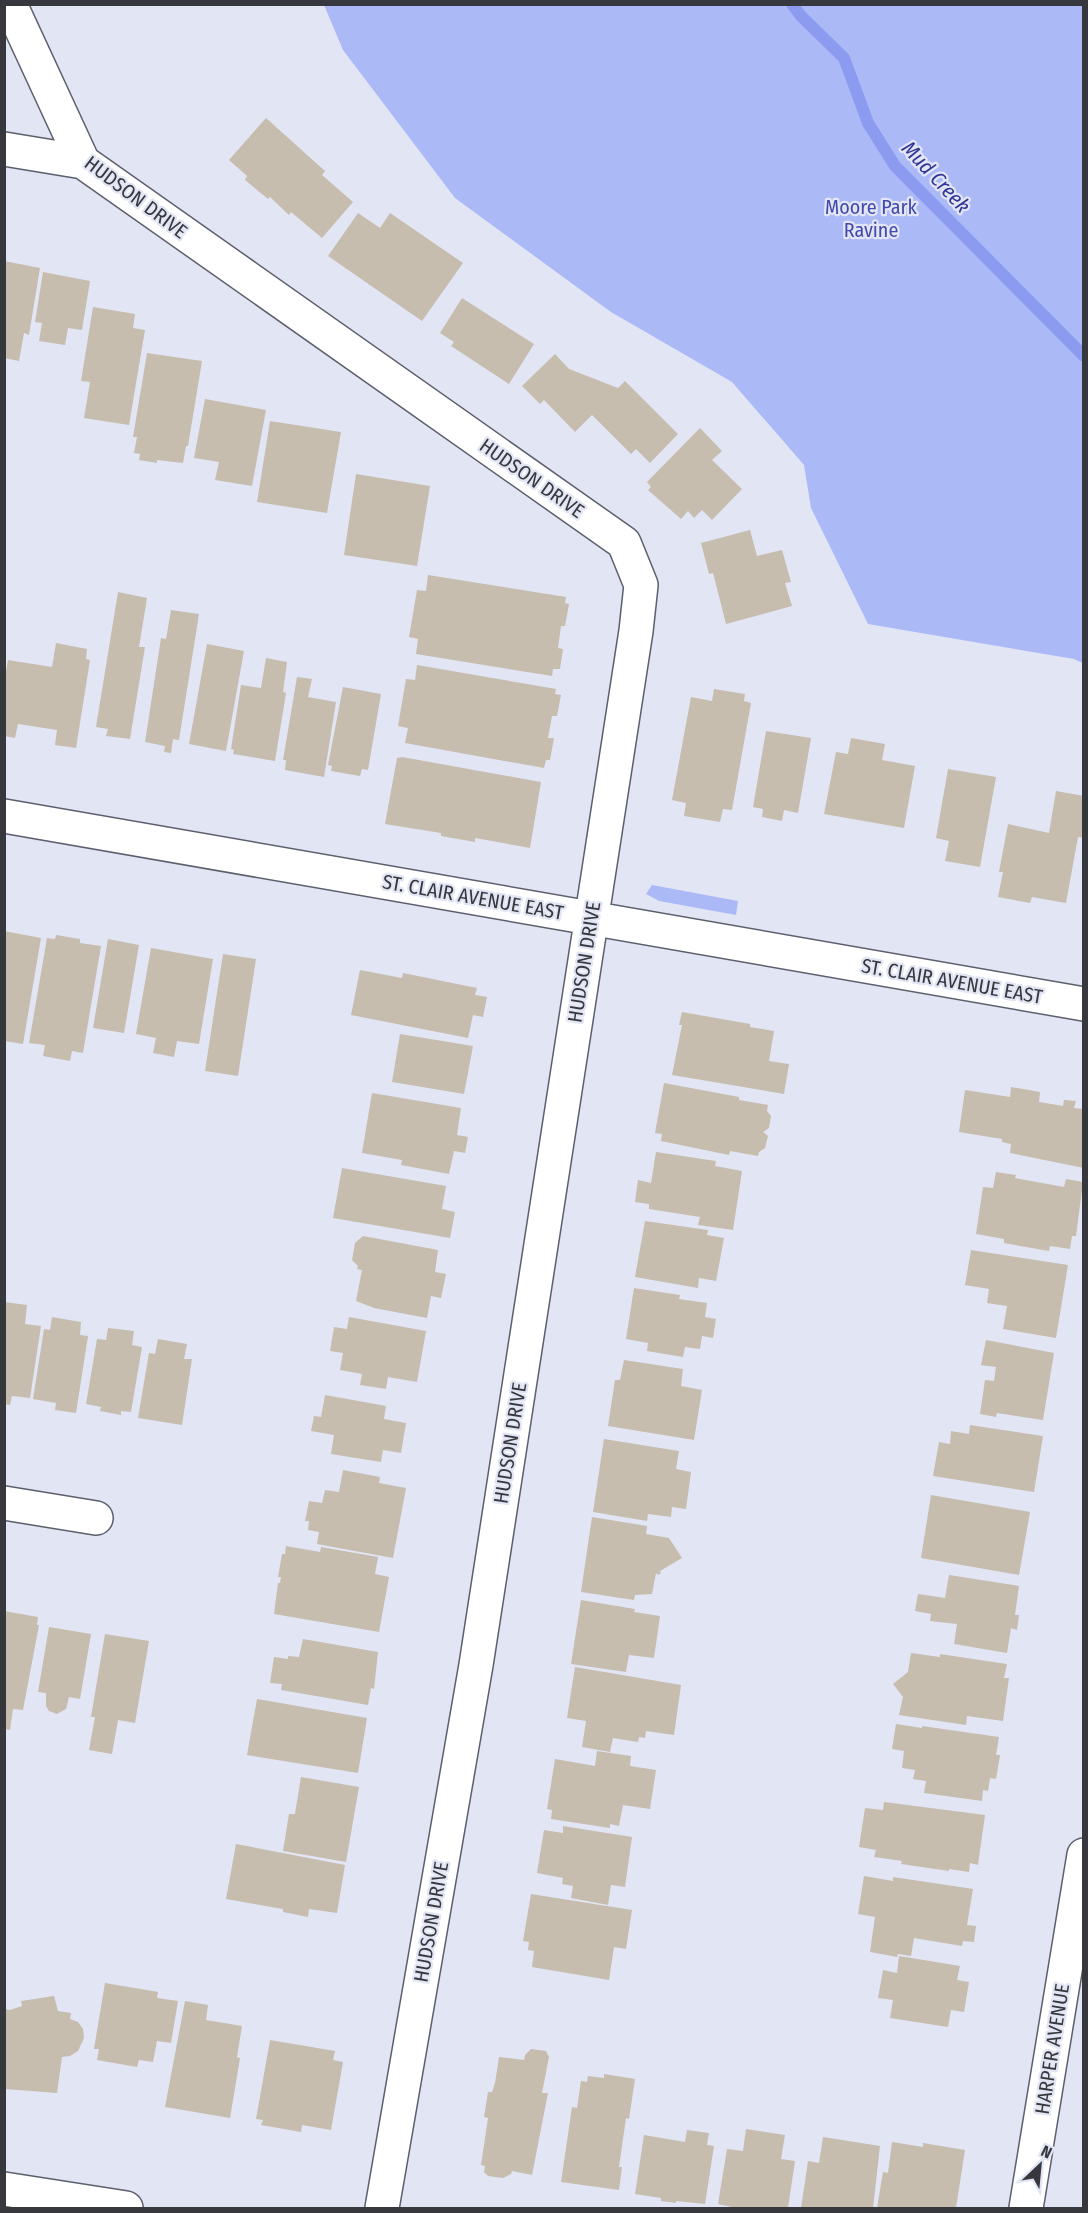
<svg xmlns="http://www.w3.org/2000/svg" width="1088" height="2213" font-family="'Fira Sans Condensed',sans-serif">
<style>
.green{fill:#acb9f7}
.lines{fill:none;stroke-linecap:round;stroke-linejoin:round}
.stream{stroke:#8c9bf0;stroke-width:12}
.building{fill:#c6bdaf}
.minor-casing{stroke:#5c5f6c;stroke-width:36}
.minor{stroke:#fff;stroke-width:33}
.labels{text-anchor:middle;stroke-width:4.5;stroke-linejoin:round;paint-order:stroke}
.street-label{font-size:20px;fill:#37383e;stroke:#e2e5f4}
.park-label{font-size:20px;fill:#4249ac;stroke:#e2e5f4}
.water-label{font-size:21px;font-style:italic;fill:#323596;stroke:#e2e5f4}
</style>
<rect width="100%" height="100%" fill="#e2e5f4"/>
<path class="green" d="M 324,5 L 1083,5 L 1083,663 L 1074,659 L 868,624 L 811,508 L 804,465 L 732,382 L 611,312 L 455,198 L 343,50 Z
M 652,885 L 738,901 L 736,915 L 659,901 L 646,894 Z"/>
<g class="lines">
<path class="stream" d="M 792,4 L 801,16 L 844,58 L 868,123 L 895,166 L 1084,356"/>
</g>
<path class="building" d="M 266,118 L 325,171 L 322,175 L 353,202 L 322,238 L 291,212 L 289,215 L 270,197 L 268,199 L 245,180 L 247,176 L 229,160 Z
M 358,213 L 380,228 L 390,213 L 463,263 L 422,321 L 328,256 Z
M 4,261 L 40,268 L 29,335 L 24,333 L 19,361 L 4,358 Z
M 43,272 L 90,281 L 82,330 L 68,328 L 65,345 L 39,341 L 42,323 L 35,322 Z
M 462,298 L 534,344 L 509,384 L 451,346 L 454,342 L 440,333 Z
M 93,307 L 135,314 L 133,328 L 145,330 L 129,425 L 84,418 L 90,382 L 81,381 Z
M 147,353 L 202,361 L 188,446 L 186,446 L 183,463 L 157,460 L 157,463 L 139,460 L 140,454 L 134,453 L 137,437 L 133,437 Z
M 555,354 L 569,369 L 618,388 L 625,381 L 678,434 L 650,463 L 636,449 L 631,454 L 592,415 L 575,432 L 544,400 L 540,404 L 522,386 Z
M 205,399 L 266,410 L 252,486 L 215,480 L 219,462 L 194,458 Z
M 270,421 L 341,432 L 327,513 L 257,502 Z
M 700,428 L 722,451 L 712,460 L 742,489 L 712,520 L 702,510 L 694,518 L 688,511 L 681,519 L 648,490 L 651,487 L 647,482 Z
M 356,474 L 430,486 L 417,566 L 344,555 Z
M 750,530 L 757,556 L 782,550 L 791,582 L 785,583 L 792,606 L 726,624 L 713,573 L 709,574 L 701,543 Z
M 428,575 L 566,597 L 565,603 L 569,604 L 565,626 L 561,626 L 558,648 L 563,649 L 560,669 L 553,669 L 552,676 L 416,654 L 418,639 L 409,637 L 417,590 L 426,591 Z
M 118,592 L 147,598 L 139,647 L 145,647 L 130,739 L 106,736 L 108,729 L 96,727 Z
M 171,610 L 199,614 L 179,740 L 173,739 L 171,753 L 164,752 L 165,746 L 145,742 L 161,638 L 166,639 Z
M 56,643 L 87,649 L 86,659 L 90,660 L 76,748 L 55,745 L 57,730 L 18,724 L 15,738 L 4,736 L 4,683 L 8,660 L 52,667 Z
M 207,644 L 244,651 L 226,751 L 189,744 Z
M 266,658 L 287,662 L 283,692 L 286,693 L 275,761 L 233,754 L 234,750 L 231,749 L 241,685 L 261,688 Z
M 417,665 L 556,689 L 555,694 L 561,695 L 557,716 L 552,716 L 548,738 L 554,738 L 550,760 L 546,760 L 544,768 L 405,743 L 408,728 L 398,726 L 406,679 L 415,680 Z
M 297,677 L 312,679 L 308,697 L 336,702 L 324,777 L 285,770 L 286,760 L 283,760 Z
M 343,687 L 381,694 L 368,770 L 362,769 L 360,776 L 331,771 L 332,766 L 328,765 Z
M 714,689 L 745,694 L 744,701 L 751,703 L 732,810 L 723,809 L 720,822 L 684,816 L 686,803 L 672,800 L 691,697 L 712,701 Z
M 766,731 L 811,738 L 798,813 L 784,810 L 782,821 L 762,817 L 763,809 L 753,807 Z
M 851,738 L 885,744 L 882,760 L 915,766 L 904,828 L 824,814 L 836,752 L 848,754 Z
M 402,757 L 541,782 L 530,848 L 475,838 L 475,842 L 441,836 L 441,833 L 385,824 L 397,758 Z
M 948,769 L 996,777 L 980,867 L 945,861 L 949,841 L 936,838 Z
M 1056,791 L 1084,796 L 1084,838 L 1078,837 L 1066,903 L 1032,897 L 1030,903 L 998,897 L 1003,872 L 999,872 L 1008,824 L 1049,833 Z
M 4,931 L 41,938 L 23,1044 L 4,1041 Z
M 56,935 L 80,939 L 80,943 L 101,946 L 83,1053 L 72,1051 L 70,1061 L 43,1056 L 45,1045 L 29,1043 L 47,938 L 55,939 Z
M 108,939 L 139,945 L 124,1033 L 93,1028 Z
M 151,948 L 213,959 L 199,1044 L 177,1041 L 174,1057 L 153,1053 L 156,1038 L 136,1034 Z
M 223,954 L 256,959 L 238,1076 L 205,1071 Z
M 360,970 L 402,978 L 403,973 L 477,988 L 475,995 L 487,997 L 483,1017 L 473,1015 L 468,1038 L 351,1015 Z
M 682,1012 L 750,1024 L 750,1027 L 774,1031 L 769,1061 L 789,1064 L 784,1094 L 672,1075 L 682,1025 L 679,1025 Z
M 400,1034 L 473,1046 L 464,1094 L 392,1082 Z
M 664,1083 L 739,1097 L 739,1100 L 768,1105 L 767,1111 L 771,1116 L 769,1128 L 763,1132 L 768,1136 L 765,1148 L 759,1152 L 758,1156 L 730,1151 L 729,1155 L 661,1141 L 662,1134 L 655,1133 Z
M 1011,1087 L 1040,1092 L 1039,1102 L 1063,1106 L 1064,1100 L 1076,1101 L 1074,1108 L 1084,1109 L 1084,1168 L 1010,1153 L 1011,1144 L 1002,1142 L 1002,1139 L 959,1132 L 965,1090 L 1010,1097 Z
M 372,1093 L 461,1108 L 457,1135 L 468,1137 L 465,1153 L 454,1151 L 449,1174 L 401,1165 L 402,1160 L 362,1153 Z
M 656,1152 L 716,1161 L 715,1166 L 742,1171 L 733,1230 L 698,1225 L 700,1217 L 649,1209 L 649,1204 L 635,1202 L 638,1180 L 651,1183 Z
M 342,1168 L 446,1186 L 442,1209 L 455,1212 L 450,1238 L 333,1218 Z
M 996,1172 L 1016,1175 L 1015,1178 L 1064,1187 L 1066,1179 L 1083,1182 L 1076,1236 L 1072,1236 L 1070,1249 L 1050,1246 L 1049,1251 L 1004,1243 L 1004,1239 L 976,1234 L 983,1187 L 993,1188 Z
M 645,1221 L 708,1230 L 707,1235 L 724,1238 L 716,1281 L 699,1278 L 698,1288 L 635,1277 Z
M 363,1236 L 438,1250 L 435,1272 L 446,1274 L 441,1298 L 431,1296 L 427,1318 L 374,1308 L 356,1301 L 362,1270 L 357,1269 L 358,1266 L 352,1260 L 355,1243 Z
M 971,1250 L 1068,1265 L 1056,1338 L 1003,1329 L 1007,1306 L 987,1303 L 989,1289 L 965,1285 Z
M 634,1288 L 680,1295 L 679,1299 L 707,1303 L 705,1317 L 716,1319 L 713,1338 L 702,1336 L 700,1349 L 685,1347 L 683,1357 L 647,1351 L 648,1343 L 626,1339 Z
M 4,1302 L 27,1305 L 25,1324 L 41,1326 L 30,1398 L 12,1396 L 10,1405 L 4,1404 Z
M 52,1317 L 81,1322 L 80,1335 L 88,1336 L 76,1413 L 55,1410 L 56,1403 L 33,1399 L 44,1329 L 50,1330 Z
M 349,1317 L 426,1331 L 417,1382 L 388,1377 L 386,1389 L 360,1385 L 362,1374 L 340,1370 L 343,1353 L 330,1351 L 334,1327 L 347,1329 Z
M 108,1328 L 134,1331 L 132,1345 L 142,1347 L 131,1412 L 121,1411 L 121,1415 L 100,1411 L 101,1407 L 86,1404 L 97,1339 L 106,1340 Z
M 158,1339 L 187,1344 L 184,1359 L 192,1359 L 182,1425 L 138,1418 L 149,1353 L 155,1354 Z
M 986,1340 L 1054,1353 L 1043,1420 L 997,1413 L 996,1417 L 980,1414 L 985,1380 L 994,1381 L 996,1367 L 981,1365 Z
M 624,1360 L 683,1369 L 681,1386 L 702,1390 L 694,1440 L 608,1426 L 615,1380 L 620,1380 Z
M 325,1395 L 386,1406 L 384,1419 L 406,1423 L 401,1453 L 383,1450 L 381,1462 L 331,1454 L 334,1435 L 311,1431 L 314,1416 L 321,1417 Z
M 970,1425 L 1043,1436 L 1034,1492 L 933,1476 L 939,1442 L 950,1444 L 951,1431 L 969,1434 Z
M 604,1439 L 679,1451 L 676,1469 L 691,1472 L 686,1509 L 672,1507 L 671,1517 L 648,1514 L 647,1521 L 593,1512 Z
M 343,1470 L 380,1477 L 379,1483 L 406,1488 L 393,1558 L 317,1544 L 319,1532 L 308,1530 L 309,1521 L 305,1521 L 309,1501 L 322,1503 L 325,1490 L 339,1492 Z
M 931,1495 L 1030,1512 L 1019,1575 L 921,1558 Z
M 592,1517 L 647,1526 L 646,1534 L 669,1538 L 682,1558 L 660,1571 L 661,1573 L 658,1575 L 656,1573 L 652,1594 L 635,1595 L 634,1600 L 581,1592 Z
M 286,1546 L 320,1552 L 321,1547 L 378,1557 L 375,1574 L 389,1577 L 379,1632 L 274,1614 L 278,1583 L 280,1583 L 281,1577 L 278,1577 L 282,1554 L 285,1554 Z
M 949,1575 L 1019,1586 L 1015,1615 L 1019,1615 L 1017,1630 L 1011,1628 L 1007,1653 L 954,1644 L 957,1624 L 930,1621 L 931,1614 L 915,1611 L 918,1594 L 945,1598 Z
M 581,1600 L 635,1609 L 634,1612 L 660,1616 L 654,1658 L 629,1655 L 626,1672 L 571,1664 Z
M 4,1611 L 38,1617 L 37,1625 L 39,1625 L 23,1710 L 13,1709 L 10,1730 L 4,1729 Z
M 49,1627 L 91,1634 L 80,1699 L 69,1697 L 66,1709 L 57,1714 L 49,1711 L 46,1706 L 46,1693 L 38,1692 Z
M 105,1634 L 149,1641 L 135,1723 L 118,1720 L 112,1754 L 89,1750 L 95,1717 L 91,1717 Z
M 303,1639 L 378,1652 L 374,1689 L 371,1688 L 368,1705 L 281,1690 L 282,1684 L 270,1683 L 274,1657 L 288,1659 L 288,1656 L 299,1657 Z
M 911,1653 L 940,1657 L 940,1654 L 1007,1664 L 1004,1678 L 1009,1678 L 1003,1721 L 967,1716 L 966,1725 L 899,1715 L 903,1697 L 893,1684 L 908,1672 Z
M 575,1667 L 681,1685 L 674,1735 L 646,1731 L 645,1738 L 639,1737 L 638,1742 L 613,1738 L 610,1752 L 582,1747 L 586,1721 L 567,1718 Z
M 257,1699 L 367,1718 L 358,1773 L 247,1755 Z
M 896,1724 L 922,1728 L 922,1726 L 999,1737 L 996,1755 L 1000,1755 L 996,1779 L 990,1778 L 988,1791 L 983,1790 L 982,1801 L 924,1793 L 926,1781 L 913,1779 L 915,1770 L 902,1768 L 904,1751 L 892,1749 Z
M 597,1751 L 631,1756 L 630,1766 L 656,1770 L 650,1809 L 623,1805 L 619,1826 L 610,1824 L 610,1828 L 551,1819 L 552,1810 L 547,1809 L 555,1759 L 595,1766 Z
M 301,1777 L 359,1787 L 346,1862 L 283,1851 L 289,1814 L 295,1814 Z
M 884,1802 L 985,1815 L 978,1865 L 970,1863 L 969,1872 L 949,1869 L 949,1871 L 901,1864 L 902,1861 L 874,1857 L 876,1850 L 859,1847 L 865,1808 L 883,1810 Z
M 563,1826 L 632,1837 L 625,1887 L 611,1885 L 608,1905 L 571,1898 L 573,1886 L 562,1884 L 563,1878 L 537,1873 L 544,1830 L 563,1833 Z
M 236,1844 L 345,1865 L 337,1913 L 309,1909 L 308,1917 L 283,1912 L 283,1909 L 226,1899 Z
M 864,1876 L 893,1881 L 893,1877 L 973,1889 L 967,1925 L 976,1926 L 974,1942 L 963,1941 L 962,1946 L 914,1938 L 911,1956 L 898,1954 L 897,1957 L 870,1952 L 875,1917 L 858,1914 Z
M 531,1894 L 632,1910 L 626,1949 L 614,1947 L 609,1980 L 532,1967 L 534,1951 L 528,1950 L 529,1942 L 523,1941 Z
M 899,1956 L 960,1966 L 957,1980 L 969,1982 L 964,2012 L 951,2010 L 948,2027 L 890,2018 L 893,2000 L 878,1998 L 883,1970 L 897,1973 Z
M 105,1983 L 158,1992 L 157,1998 L 178,2001 L 171,2043 L 157,2041 L 153,2062 L 139,2060 L 137,2067 L 97,2060 L 99,2049 L 94,2049 Z
M 54,1996 L 58,2011 L 71,2013 L 70,2019 L 78,2022 L 83,2029 L 84,2038 L 78,2051 L 70,2056 L 62,2057 L 57,2093 L 5,2089 L 5,2009 L 10,2010 L 22,2006 L 21,2001 Z
M 185,2001 L 208,2005 L 206,2020 L 242,2026 L 237,2057 L 240,2058 L 230,2118 L 165,2107 Z
M 270,2040 L 335,2051 L 333,2060 L 343,2062 L 331,2130 L 302,2125 L 301,2132 L 261,2125 L 263,2120 L 256,2119 Z
M 531,2049 L 546,2051 L 549,2057 L 542,2093 L 548,2093 L 532,2175 L 512,2171 L 511,2174 L 503,2178 L 488,2176 L 484,2172 L 485,2166 L 481,2165 L 488,2118 L 484,2117 L 488,2092 L 492,2092 L 495,2083 L 499,2057 L 524,2060 L 525,2055 Z
M 604,2074 L 635,2079 L 629,2119 L 626,2118 L 619,2167 L 622,2167 L 619,2190 L 561,2182 L 572,2107 L 577,2108 L 581,2081 L 587,2082 L 588,2076 L 604,2078 Z
M 746,2129 L 785,2135 L 781,2159 L 795,2161 L 788,2208 L 736,2208 L 718,2204 L 727,2149 L 743,2151 Z
M 687,2130 L 709,2133 L 707,2145 L 714,2146 L 705,2204 L 676,2201 L 676,2203 L 661,2201 L 661,2198 L 635,2194 L 644,2135 L 685,2142 Z
M 823,2137 L 880,2146 L 873,2208 L 801,2208 L 808,2161 L 819,2163 Z
M 892,2142 L 923,2147 L 923,2143 L 965,2150 L 956,2208 L 877,2208 L 883,2172 L 888,2173 Z"/>
<g class="lines">
<defs>
<path id="minor" d="M 10,4 L 83,162 L 624,543 L 641,585 L 636,631 L 476,1665 L 382,2208
M 4,149 L 83,162
M 4,816 L 1084,1004
M 4,1503 L 96,1518
M 4,2189 L 126,2208
M 1026,2208 L 1084,1855"/>
</defs>
<use href="#minor" class="minor-casing"/>
<use href="#minor" class="minor"/>
</g>
<g class="labels">
<g class="street-label">
<text transform="translate(136 197) rotate(37)" y="7">HUDSON DRIVE</text>
<text transform="translate(532 478) rotate(35)" y="7">HUDSON DRIVE</text>
<text transform="translate(473 897) rotate(10)" y="7">ST. CLAIR AVENUE EAST</text>
<text transform="translate(584 962) rotate(-81)" y="7">HUDSON DRIVE</text>
<text transform="translate(952 981) rotate(10)" y="7">ST. CLAIR AVENUE EAST</text>
<text transform="translate(510 1443) rotate(-81)" y="7">HUDSON DRIVE</text>
<text transform="translate(431 1922) rotate(-80)" y="7">HUDSON DRIVE</text>
<text transform="translate(1052 2049) rotate(-81)" y="7">HARPER AVENUE</text>
</g>
<g class="park-label">
<text x="871" y="214">Moore Park<tspan x="871" dy="23">Ravine</tspan></text>
</g>
<g class="water-label">
<text transform="translate(936 177) rotate(47)" y="7">Mud Creek</text>
</g>
</g>
<rect width="1088" height="2213" fill="none" stroke="#37383e" stroke-width="12"/>
<g transform="translate(1040 2165) rotate(26)" stroke="#e2e5f4" stroke-width="4.5" paint-order="stroke">
<path d="M0-4.5L10 22L0 15L-10 22Z" fill="#37383e"/>
<text y="-9" font-size="16" font-weight="bold" text-anchor="middle" fill="#37383e">N</text>
</g>
</svg>
